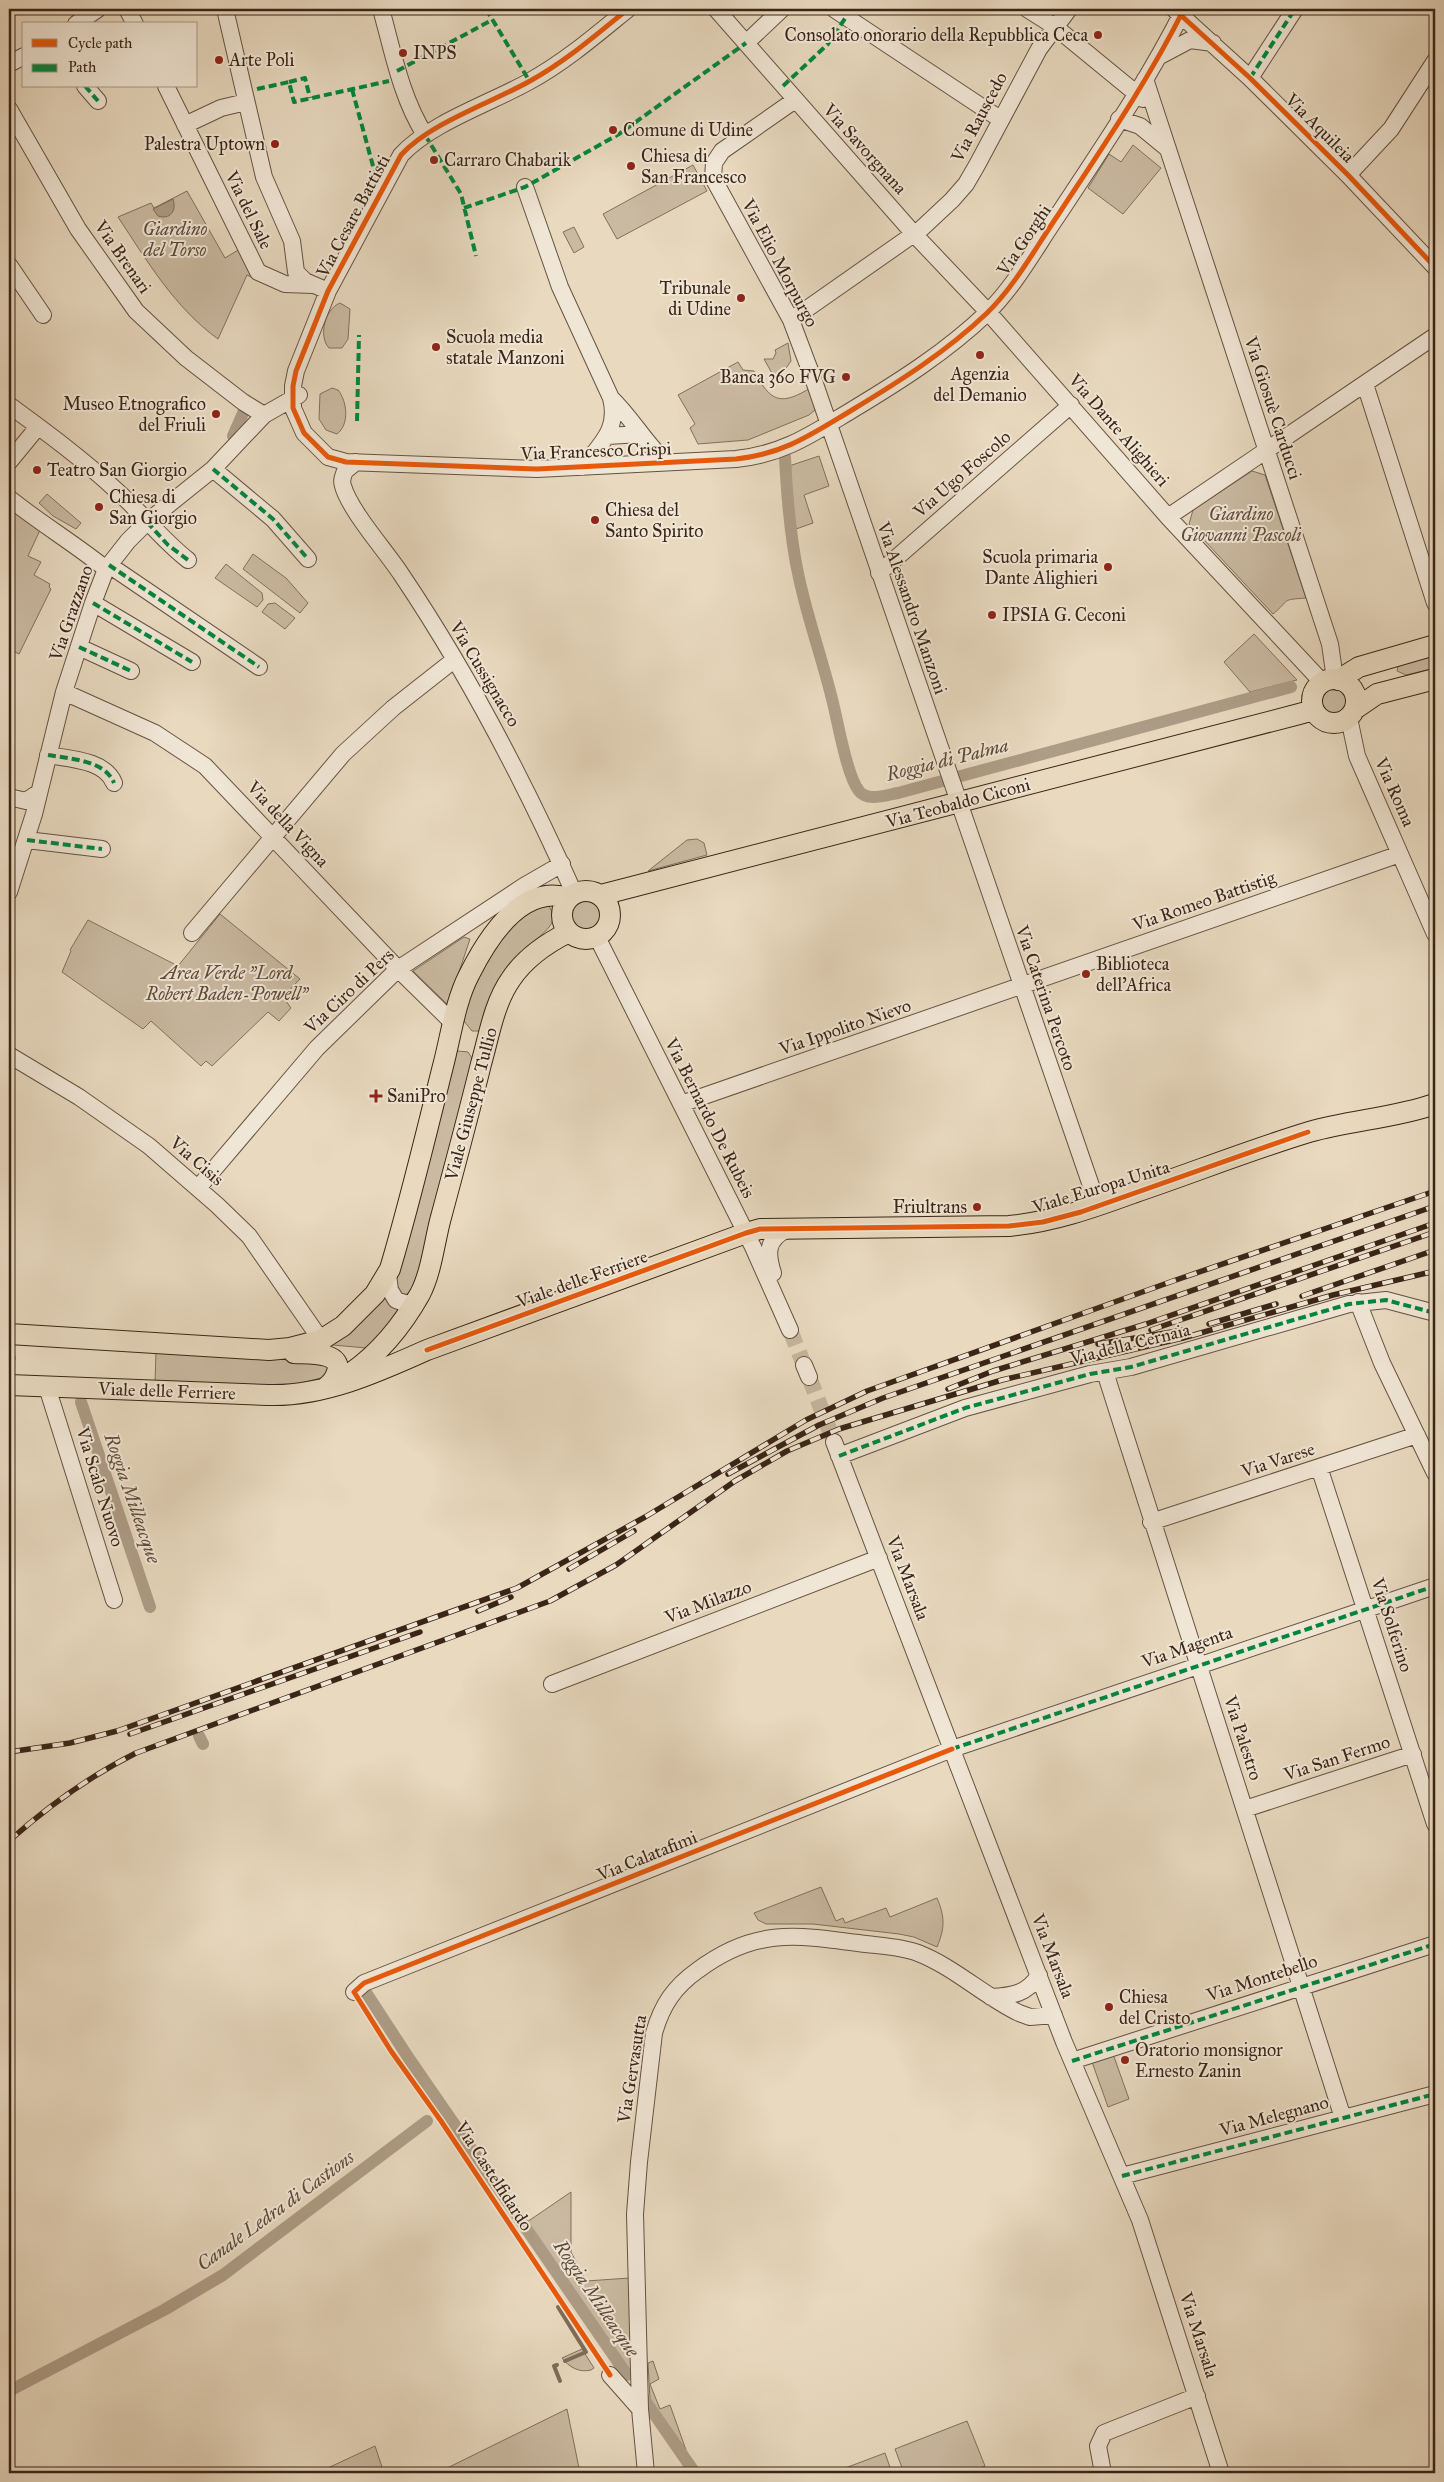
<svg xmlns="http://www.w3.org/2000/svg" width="1444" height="2482" font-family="'IM FELL Great Primer',serif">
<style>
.green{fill:#cabaa2;stroke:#82705c}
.water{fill:#ad9c86;stroke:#7f6c5a}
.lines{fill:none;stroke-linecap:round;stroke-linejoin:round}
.stream{stroke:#7f6c5a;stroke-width:4}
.canal{stroke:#ad9c86;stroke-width:12}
.minor-tunnel{stroke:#c5b59d;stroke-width:16;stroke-dasharray:16 8;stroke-linecap:butt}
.minor-casing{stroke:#665241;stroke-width:18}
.major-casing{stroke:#3a2517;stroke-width:22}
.minor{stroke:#f0e6d5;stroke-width:16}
.major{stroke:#e8d9bf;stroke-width:20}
.rail-casing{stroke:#3a2517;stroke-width:5.5}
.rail{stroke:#f0e6d5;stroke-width:4;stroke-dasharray:11;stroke-linecap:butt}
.quiet{stroke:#00873e;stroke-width:4;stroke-dasharray:8 4;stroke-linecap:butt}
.cycleway-casing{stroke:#f0e6d5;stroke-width:8}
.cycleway{stroke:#e8590c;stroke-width:5}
.poi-dot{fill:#8f2418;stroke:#f0e6d5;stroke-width:2}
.labels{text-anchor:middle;stroke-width:4;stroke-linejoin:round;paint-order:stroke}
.poi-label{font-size:18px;fill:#3a2517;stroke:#f0e6d5;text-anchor:start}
.street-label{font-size:18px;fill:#3a2517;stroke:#f0e6d5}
.park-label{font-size:18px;font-style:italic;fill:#5e4a3a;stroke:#f0e6d5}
.water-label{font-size:19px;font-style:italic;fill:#5c4938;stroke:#f0e6d5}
</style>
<rect width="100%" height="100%" fill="#e8d9bf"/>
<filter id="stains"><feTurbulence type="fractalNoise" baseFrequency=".004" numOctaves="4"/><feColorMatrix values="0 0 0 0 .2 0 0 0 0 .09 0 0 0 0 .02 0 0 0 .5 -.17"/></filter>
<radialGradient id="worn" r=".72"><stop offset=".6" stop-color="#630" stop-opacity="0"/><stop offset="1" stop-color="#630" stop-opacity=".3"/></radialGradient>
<path class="green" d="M 1133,145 L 1161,168 L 1123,214 L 1088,188 L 1109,154 L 1121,162 Z
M 693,165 L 707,191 L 617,239 L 603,214 Z
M 187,191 L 225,258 L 243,247 L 254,270 L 251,277 L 247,275 L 218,339 C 175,308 147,261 118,217 L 151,203 L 154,208 Z
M 574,227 L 584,247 L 574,253 L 563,232 Z
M 340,303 L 350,309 L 348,339 L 342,348 L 329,348 C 318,336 325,309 340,303 Z
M 788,343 L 791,361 L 784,371 L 774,377 L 764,359 L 773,359 L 776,353 L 775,350 Z
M 738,362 L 743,370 L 754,371 C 771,403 781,406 812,387 L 815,410 L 809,415 L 748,440 L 698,444 L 690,428 L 695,424 L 678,395 Z
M 332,388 L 338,390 C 347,401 350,424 337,434 L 326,430 L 319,419 L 320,394 Z
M 819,456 L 829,486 L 804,495 L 813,523 L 796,529 L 791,496 L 789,466 Z
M 1252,471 L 1265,475 L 1306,598 C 1280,600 1291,599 1273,614 L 1189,524 L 1193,510 Z
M 47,494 L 81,523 L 76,529 L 53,516 L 39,503 Z
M 9,503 L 41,528 L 28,556 L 41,562 L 34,575 L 50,584 L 49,587 L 51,589 L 19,654 L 9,649 Z
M 253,554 L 286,578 L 308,603 L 300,613 L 243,569 Z
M 226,564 L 262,593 L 263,600 L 257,607 L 215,578 Z
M 275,603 L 295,618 L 285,629 L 262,612 L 268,604 Z
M 1254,634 L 1297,680 L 1250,692 L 1224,662 Z
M 1435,654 L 1435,668 L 1406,675 L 1397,671 L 1398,666 Z
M1322 702a13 13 0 1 1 26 0a13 13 0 1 1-26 0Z
M 697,839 L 704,843 L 707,855 L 648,871 L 687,840 Z
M570 914a16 16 0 1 1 32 0a16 16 0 1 1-32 0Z
M 549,906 L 554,916 C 552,932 529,942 519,955 C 505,971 490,1011 480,1031 L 472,1031 L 464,1021 L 464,1013 L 485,958 L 526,910 Z
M 220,914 L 300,979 L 283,997 L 291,1008 L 279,1021 L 268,1012 L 212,1066 L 206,1061 L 201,1066 L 151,1021 L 143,1029 L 62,972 L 71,951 L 70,950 L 88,920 L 178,966 Z
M 464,937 L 470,939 L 448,1005 L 413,971 Z
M 458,1051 L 468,1052 L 473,1060 L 421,1263 C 417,1274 415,1295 402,1295 L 394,1282 L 454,1054 Z
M 387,1292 L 404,1312 L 366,1348 L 322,1344 L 368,1315 Z
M 156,1352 L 325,1360 L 330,1363 L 324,1377 L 291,1386 L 155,1382 Z
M 821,1887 L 836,1921 L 843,1918 L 845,1923 L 886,1908 L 890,1917 L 937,1898 C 945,1917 945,1928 937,1947 L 914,1937 L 899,1934 L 813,1924 L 766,1924 L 758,1920 L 754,1913 Z
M 1113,2054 L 1129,2099 L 1108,2107 L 1092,2062 Z
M 571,2192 L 571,2252 L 586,2281 L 630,2278 L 634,2371 L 630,2373 L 527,2222 Z
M 582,2349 L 594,2368 L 591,2370 C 579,2373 569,2367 562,2358 Z
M 653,2361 L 659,2379 L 650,2384 L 660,2409 L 670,2405 L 686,2450 L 650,2399 L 648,2363 Z
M 567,2409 L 580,2473 L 437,2473 Z
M 967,2421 L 985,2466 L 967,2473 L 904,2473 L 895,2449 Z
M 375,2446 L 384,2473 L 317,2473 Z
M 885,2453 L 892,2473 L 832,2473 Z"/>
<path class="water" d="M 173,199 C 177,211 170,220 158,216 L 153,209 Z"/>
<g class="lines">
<path class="stream" d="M 558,2307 L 586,2352 L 565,2361
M 557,2365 L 554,2366 L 560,2381"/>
<path class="canal" d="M 233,436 L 244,411
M 785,457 C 787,498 790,538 799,578 C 808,620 823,661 833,703 C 838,723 847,776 859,791 C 868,802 886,795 898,793 L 1291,687
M 9,1358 L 10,1358
M 81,1402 L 150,1607
M 199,1736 L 203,1744
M 367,1994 L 408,2057 L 627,2375
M 9,2391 L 164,2310 L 223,2275 L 427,2121
M 639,2392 L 695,2473"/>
<path class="minor-tunnel" d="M 790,1330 L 804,1365
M 809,1377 L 834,1442"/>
<defs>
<path id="minor" d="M 127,9 L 135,24
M 225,9 L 264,177 L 292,241 L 296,272 L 305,281 L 328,291
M 381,9 C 393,52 401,97 425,135
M 628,9 C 596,35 566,61 530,81 C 491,103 430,123 401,155 L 328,291 L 296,371 L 293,386 L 293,408 L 304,433 L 328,457 L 346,462 L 537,469 L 736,459 C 784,454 812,434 852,410 C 900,381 946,352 987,313 C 1015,286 1036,247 1058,215 C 1102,148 1148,81 1184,9
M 716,9 L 914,234 L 988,312 L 1168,517 L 1323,683
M 834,9 L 1000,119
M 1027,9 L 1054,26 L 1143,99
M 1174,9 L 1250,78 L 1348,175 L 1435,267
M 76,24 L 98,9
M 746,43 L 782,9
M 1158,57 L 1190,40 L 1213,43
M 9,64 L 24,56
M 1250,78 L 1295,9
M 1145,79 L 1330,644 L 1335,679
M 85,86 L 98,101
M 166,86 L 258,272 L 285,284 L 313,285
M 795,100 L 722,151 L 714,163 L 713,178 L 791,320 L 814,381 L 1098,1206
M 9,109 L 78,229 L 136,311 L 186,358 L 243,402 L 264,415
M 1119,119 L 1140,126 L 1168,149
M 185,125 L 221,108 L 246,102
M 1348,175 L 1391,129 L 1435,61
M 525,187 L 560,287 L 611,398 C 619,430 601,443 583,467
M 9,265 L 43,315
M 791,320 L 921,229 L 952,200 L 966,184 L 977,165 L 1039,49 L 1069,9
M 1365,384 L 1435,603
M 611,398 C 632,418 645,443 666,462
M 9,405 C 46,432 84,460 117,491 C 142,513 162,540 188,560
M 607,436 L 641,434
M 9,462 L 37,428
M 356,462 L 345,471 C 343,476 341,481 343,486 C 350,511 386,551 401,574 C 469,675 525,783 574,893
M 213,469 L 273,519 L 308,559
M 9,498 C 40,523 75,544 106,569
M 1168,517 L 1435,336
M 109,565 L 259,667
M 879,573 L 1071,405
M 93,603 L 192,662
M 79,647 L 131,671
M 64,692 L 155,733 L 205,766 L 398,969 L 453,1023
M 1349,718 L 1357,756 L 1435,934
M 48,755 C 70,759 105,760 114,783
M 9,797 L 26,801 L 38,793
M 27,840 L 102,849
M 9,892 L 34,814 L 64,692 L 93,603 L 106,569 L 128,541 L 147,522 L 213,469 L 264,415 L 299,395
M 192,933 L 343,754 L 393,708 L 454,660
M 597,937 L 753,1247 L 790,1330
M 9,1055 L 79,1097 L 149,1146 L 217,1205 L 249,1236 L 321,1340
M 681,1104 L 1400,854
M 198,1188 L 317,1048 L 398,969 L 524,886 L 562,864
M 773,1273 C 767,1254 766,1240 786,1230
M 388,1275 L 390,1290 L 396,1300 L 407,1304 L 414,1302
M 1358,1302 L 1382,1363 L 1435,1473
M 804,1365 L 809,1377
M 1105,1372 L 1343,2118
M 47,1387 L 114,1600
M 834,1442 L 1064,2042 L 1140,2220 L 1221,2473
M 839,1456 L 965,1408 L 1090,1374 L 1131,1367 L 1349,1304 L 1386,1300 L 1435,1313
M 1319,1467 L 1435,1824
M 1151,1522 L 1417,1435
M 552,1684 L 879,1558
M 1245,1809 L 1413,1754
M 354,1992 L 364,1983 L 952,1749 L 1435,1586
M 991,1997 C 1012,1996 1027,1994 1039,1975
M 1072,2061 L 1435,1944
M 1122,2176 L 1435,2094
M 610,2375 L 640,2409
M 646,2473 L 640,2409 L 635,2214 L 639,2162 L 654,2033 C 662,2005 674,1987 698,1970 C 753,1929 793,1934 858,1943 C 878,1946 899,1946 918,1953 C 954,1967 984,1996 1019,2013 L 1030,2017 L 1054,2015
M 1103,2473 L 1098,2446 L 1104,2433 L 1197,2396"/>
<path id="major" d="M1312 701a22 22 0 1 1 44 0a22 22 0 1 1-44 0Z
M 1338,680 L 1359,667 L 1435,645
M 1355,709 L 1377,694 L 1435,679
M562 915a24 24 0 1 1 48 0a24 24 0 1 1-48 0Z
M 601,895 L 1303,713 L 1313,709
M 9,1334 L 269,1350 L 290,1348 L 321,1340 L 343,1326 L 375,1294 L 390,1269 C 410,1202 426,1134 443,1066 C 451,1036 455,1002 469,975 C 487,939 521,883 569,898
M 294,1353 C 307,1354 343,1351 337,1372 C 335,1379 331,1384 325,1388
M 351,1373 C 381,1352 402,1326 420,1294 C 431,1273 434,1245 440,1221 C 454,1169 468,1117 481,1064 C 489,1036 494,1003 511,979 C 525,958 547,943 569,932
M 9,1385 L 268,1395 C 323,1397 378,1372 427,1350 L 746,1233 L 760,1229 L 1009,1226 C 1052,1222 1092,1208 1133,1193 C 1192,1173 1250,1150 1309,1132 C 1351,1120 1395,1118 1435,1104"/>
</defs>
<use href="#minor" class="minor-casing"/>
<use href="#major" class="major-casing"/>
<use href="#minor" class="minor"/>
<use href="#major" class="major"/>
<defs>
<path id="rail" d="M 1302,1296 L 1435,1250
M 1209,1324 L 1276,1304
M 1151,1330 L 1435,1232
M 1098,1344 L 1184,1330
M 948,1389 L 993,1371 L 1146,1324 L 1435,1223
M 728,1474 L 819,1425 L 883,1398 L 1435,1206
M 569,1569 L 634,1531
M 478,1611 L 511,1597
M 130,1734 L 420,1632
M 9,1752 L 70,1743 L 117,1731 L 517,1588 L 645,1517 L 806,1420 L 867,1391 L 1173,1281 L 1435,1191
M 9,1841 C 47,1807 90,1776 136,1753 L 550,1601 L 616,1565 L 735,1481 L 787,1451 L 839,1429 L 1002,1380 L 1183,1338 L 1333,1295 L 1435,1271"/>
</defs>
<use href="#rail" class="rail-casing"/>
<use href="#rail" class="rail"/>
<path class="quiet" d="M 486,9 L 530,82
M 397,71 L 492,20
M 1250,78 L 1295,9
M 289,82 L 305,78 L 310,98
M 85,86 L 98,101
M 783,86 L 828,44 L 846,17
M 257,89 L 289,82 L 294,102 L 389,81
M 352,89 L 376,177
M 425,135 L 461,194 L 476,256
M 464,208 L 525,187 L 619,134 L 746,43
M 357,421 L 359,335
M 213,469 L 273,519 L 308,559
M 147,522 L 168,545 L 188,560
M 109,565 L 259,667
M 93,603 L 192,662
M 79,647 L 131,671
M 48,755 C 70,759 105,760 114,783
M 27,840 L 102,849
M 839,1456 L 965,1408 L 1090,1374 L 1131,1367 L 1349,1304 L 1386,1300 L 1435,1313
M 952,1749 L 1435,1586
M 1072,2061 L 1435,1944
M 1122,2176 L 1435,2094"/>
<defs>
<path id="cycleway" d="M 628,9 C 596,35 566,61 530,81 C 491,103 430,123 401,155 L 328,291 L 296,371 L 293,386 L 293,408 L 304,433 L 328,457 L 346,462 L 537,469 L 736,459 C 784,454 812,434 852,410 C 900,381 946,352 987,313 C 1015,286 1036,247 1058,215 C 1102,148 1148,81 1184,9
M 1174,9 L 1250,78 L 1348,175 L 1435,267
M 427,1350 L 746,1233 L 760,1229 L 1009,1226 L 1043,1222 L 1081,1212 L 1308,1132
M 610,2375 L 441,2121 L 391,2051 L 354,1992 L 364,1983 L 952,1749"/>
</defs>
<use href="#cycleway" class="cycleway-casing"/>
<use href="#cycleway" class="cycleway"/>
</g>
<g class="poi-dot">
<circle cx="1098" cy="35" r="5"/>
<circle cx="403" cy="53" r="5"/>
<circle cx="219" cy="60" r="5"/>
<circle cx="613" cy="130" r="5"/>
<circle cx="275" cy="144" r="5"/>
<circle cx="434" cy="160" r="5"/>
<circle cx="631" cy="166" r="5"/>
<circle cx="741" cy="298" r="5"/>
<circle cx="436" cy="347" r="5"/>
<circle cx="980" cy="355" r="5"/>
<circle cx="846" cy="377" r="5"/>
<circle cx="216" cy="414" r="5"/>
<circle cx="37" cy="470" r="5"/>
<circle cx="99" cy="507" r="5"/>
<circle cx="595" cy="520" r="5"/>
<circle cx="1108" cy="567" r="5"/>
<circle cx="992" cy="615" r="5"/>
<circle cx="1086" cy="974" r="5"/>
<path d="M373.5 1088.5h5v5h5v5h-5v5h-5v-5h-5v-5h5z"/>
<circle cx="977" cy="1207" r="5"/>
<circle cx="1109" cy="2007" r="5"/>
<circle cx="1125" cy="2060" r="5"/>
</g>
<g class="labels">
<g class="poi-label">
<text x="1088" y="41" text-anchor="end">Consolato onorario della Repubblica Ceca</text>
<text x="413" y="59">INPS</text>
<text x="229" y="66">Arte Poli</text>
<text x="623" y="136">Comune di Udine</text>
<text x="265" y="150" text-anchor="end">Palestra Uptown</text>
<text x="641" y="162">Chiesa di<tspan x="641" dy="21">San Francesco</tspan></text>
<text x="444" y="166">Carraro Chabarik</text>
<text x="731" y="294" text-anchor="end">Tribunale<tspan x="731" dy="21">di Udine</tspan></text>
<text x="446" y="343">Scuola media<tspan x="446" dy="21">statale Manzoni</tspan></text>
<text x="980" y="380" text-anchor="middle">Agenzia<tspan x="980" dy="21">del Demanio</tspan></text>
<text x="836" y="383" text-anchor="end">Banca 360 FVG</text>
<text x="206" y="410" text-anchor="end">Museo Etnografico<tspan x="206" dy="21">del Friuli</tspan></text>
<text x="47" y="476">Teatro San Giorgio</text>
<text x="109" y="503">Chiesa di<tspan x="109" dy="21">San Giorgio</tspan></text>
<text x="605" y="516">Chiesa del<tspan x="605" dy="21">Santo Spirito</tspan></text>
<text x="1098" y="563" text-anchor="end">Scuola primaria<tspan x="1098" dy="21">Dante Alighieri</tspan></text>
<text x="1002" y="621">IPSIA G. Ceconi</text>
<text x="1096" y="970">Biblioteca<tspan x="1096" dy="21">dell'Africa</tspan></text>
<text x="387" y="1102">SaniPro</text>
<text x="967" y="1213" text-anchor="end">Friultrans</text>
<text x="1119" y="2003">Chiesa<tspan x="1119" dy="21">del Cristo</tspan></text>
<text x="1135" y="2056">Oratorio monsignor<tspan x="1135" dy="21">Ernesto Zanin</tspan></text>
</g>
<g class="street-label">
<text transform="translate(979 117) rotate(-62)" y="6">Via Rauscedo</text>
<text transform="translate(1320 128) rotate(45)" y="6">Via Aquileia</text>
<text transform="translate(865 149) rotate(48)" y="6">Via Savorgnana</text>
<text transform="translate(249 210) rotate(64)" y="6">Via del Sale</text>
<text transform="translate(353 216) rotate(-62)" y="6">Via Cesare Battisti</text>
<text transform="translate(1024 240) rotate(-56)" y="6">Via Gorghi</text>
<text transform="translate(123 257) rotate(55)" y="6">Via Brenari</text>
<text transform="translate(780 263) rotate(62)" y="6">Via Elio Morpurgo</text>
<text transform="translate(1273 408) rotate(72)" y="6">Via Giosuè Carducci</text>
<text transform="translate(1119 430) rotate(49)" y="6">Via Dante Alighieri</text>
<text transform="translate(596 451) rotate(-2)" y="6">Via Francesco Crispi</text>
<text transform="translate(962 474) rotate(-41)" y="6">Via Ugo Foscolo</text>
<text transform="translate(912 608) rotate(71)" y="6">Via Alessandro Manzoni</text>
<text transform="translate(71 613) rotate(-71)" y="6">Via Grazzano</text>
<text transform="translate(485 674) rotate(59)" y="6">Via Cussignacco</text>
<text transform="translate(1395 792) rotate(66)" y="6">Via Roma</text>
<text transform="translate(958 803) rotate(-15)" y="6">Via Teobaldo Ciconi</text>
<text transform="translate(288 824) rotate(47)" y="6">Via della Vigna</text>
<text transform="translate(1204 901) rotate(-19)" y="6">Via Romeo Battistig</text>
<text transform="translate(349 991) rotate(-43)" y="6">Via Ciro di Pers</text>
<text transform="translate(1046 998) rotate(71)" y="6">Via Caterina Percoto</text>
<text transform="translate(845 1027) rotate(-19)" y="6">Via Ippolito Nievo</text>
<text transform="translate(471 1104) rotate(-75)" y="6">Viale Giuseppe Tullio</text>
<text transform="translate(710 1118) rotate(63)" y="6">Via Bernardo De Rubeis</text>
<text transform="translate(197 1161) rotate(41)" y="6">Via Cisis</text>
<text transform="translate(1101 1187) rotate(-17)" y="6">Viale Europa Unita</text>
<text transform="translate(582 1279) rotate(-20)" y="6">Viale delle Ferriere</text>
<text transform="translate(1130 1344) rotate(-14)" y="6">Via della Cernaia</text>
<text transform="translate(167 1391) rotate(2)" y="6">Viale delle Ferriere</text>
<text transform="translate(1278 1460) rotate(-18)" y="6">Via Varese</text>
<text transform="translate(100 1487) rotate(73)" y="6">Via Scalo Nuovo</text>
<text transform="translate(908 1578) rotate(69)" y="6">Via Marsala</text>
<text transform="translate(708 1602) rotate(-21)" y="6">Via Milazzo</text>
<text transform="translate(1392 1625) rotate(72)" y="6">Via Solferino</text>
<text transform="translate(1187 1647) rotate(-19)" y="6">Via Magenta</text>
<text transform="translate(1243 1738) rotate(72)" y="6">Via Palestro</text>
<text transform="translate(1337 1758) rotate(-18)" y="6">Via San Fermo</text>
<text transform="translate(647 1856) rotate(-22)" y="6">Via Calatafimi</text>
<text transform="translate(1053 1956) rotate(69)" y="6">Via Marsala</text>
<text transform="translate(1262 1978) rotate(-18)" y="6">Via Montebello</text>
<text transform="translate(632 2069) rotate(-81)" y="6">Via Gervasutta</text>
<text transform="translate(1274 2116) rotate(-15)" y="6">Via Melegnano</text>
<text transform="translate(494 2176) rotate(57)" y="6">Via Castelfidardo</text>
<text transform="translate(1199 2335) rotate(72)" y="6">Via Marsala</text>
</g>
<g class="park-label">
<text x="175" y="235">Giardino<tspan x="175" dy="21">del Torso</tspan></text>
<text x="1241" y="520">Giardino<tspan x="1241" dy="21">Giovanni Pascoli</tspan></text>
<text x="227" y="979">Area Verde "Lord<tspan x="227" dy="21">Robert Baden-Powell"</tspan></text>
</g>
<g class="water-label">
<text transform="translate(947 759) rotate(-14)" y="7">Roggia di Palma</text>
<text transform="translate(133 1498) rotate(71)" y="7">Roggia Milleacque</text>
<text transform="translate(275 2210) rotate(-36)" y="7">Canale Ledra di Castions</text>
<text transform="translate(597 2298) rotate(56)" y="7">Roggia Milleacque</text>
</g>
</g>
<rect width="1444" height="2482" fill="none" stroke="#e8d9bf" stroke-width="30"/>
<rect x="10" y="10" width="1424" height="2462" fill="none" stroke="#3a2517" stroke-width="2.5"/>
<rect x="15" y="15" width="1414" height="2452" fill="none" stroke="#3a2517"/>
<rect x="22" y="22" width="175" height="65" fill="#f0e6d5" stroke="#a79989"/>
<rect x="32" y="39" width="25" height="8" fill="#e8590c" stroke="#a79989"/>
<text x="68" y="48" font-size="15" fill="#3a2517">Cycle path</text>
<rect x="32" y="64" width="25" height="8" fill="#00873e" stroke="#a79989"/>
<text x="68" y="72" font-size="15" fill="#3a2517">Path</text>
<rect width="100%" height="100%" filter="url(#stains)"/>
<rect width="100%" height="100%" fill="url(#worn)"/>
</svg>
